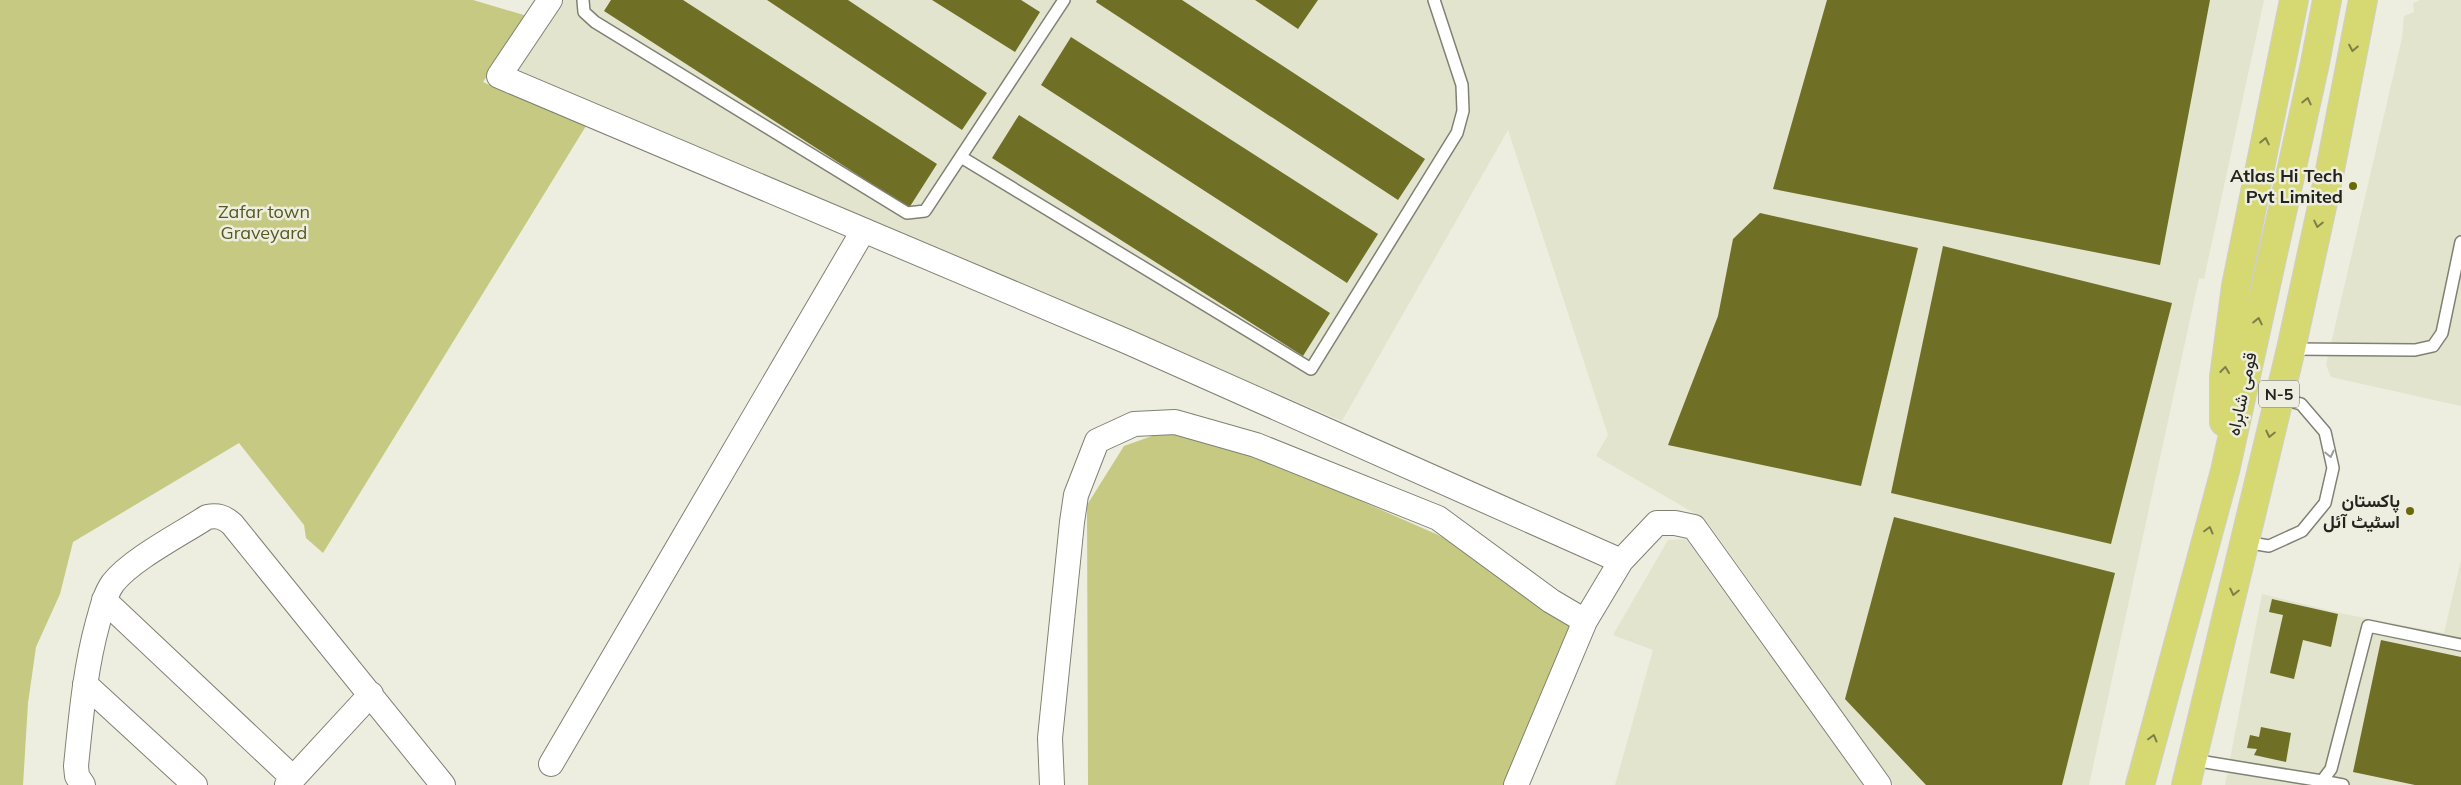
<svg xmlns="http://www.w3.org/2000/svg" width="2461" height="785" font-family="Mulish,Vazirmatn,sans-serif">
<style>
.built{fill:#e2e4cd}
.green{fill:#c6c982}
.building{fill:#6f6f26}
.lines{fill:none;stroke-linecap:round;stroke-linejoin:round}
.lane-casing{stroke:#808174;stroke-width:14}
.street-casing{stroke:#808174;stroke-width:26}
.highway-casing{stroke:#cfcfce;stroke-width:30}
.lane{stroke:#fff;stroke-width:11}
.street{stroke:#fff;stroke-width:24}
.highway{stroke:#d6d871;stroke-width:28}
.oneway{stroke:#7d7e48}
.oneway2{stroke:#9c9c9a}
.poi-dot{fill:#696906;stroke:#edeedf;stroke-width:2}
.labels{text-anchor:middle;stroke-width:5;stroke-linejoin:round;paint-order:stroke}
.shield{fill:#edeedf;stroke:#606158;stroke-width:1}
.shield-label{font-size:16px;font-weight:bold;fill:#24241e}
.poi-label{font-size:18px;font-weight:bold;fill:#24241e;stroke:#edeedf;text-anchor:end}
.park-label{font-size:18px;fill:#575822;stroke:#edeedf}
.street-label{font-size:18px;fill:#24241e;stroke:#edeedf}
</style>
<rect width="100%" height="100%" fill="#edeedf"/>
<path class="built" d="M 562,0 L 2264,0 L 2204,279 L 2199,278 L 2089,785 L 1894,785 L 1706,520 L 1596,456 L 1608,435 L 1508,130 L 1342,421 L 516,72 Z
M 2420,0 L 2461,0 L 2461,406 L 2331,377 L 2326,365 L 2402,38 L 2404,16 L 2414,12 L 2413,3 Z
M 1686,539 L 1863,785 L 1615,785 L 1653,650 L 1613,635 L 1668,540 Z
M 2461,560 L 2461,785 L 2225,785 L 2262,594 L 2344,614 L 2444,633 Z"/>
<path class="green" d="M 0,0 L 473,0 L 527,16 L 483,82 L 586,126 L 323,553 L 306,538 L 304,525 L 239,443 L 73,542 L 60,594 L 36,647 L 28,703 L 23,785 L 0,785 Z
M 1169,430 L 1254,454 L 1436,534 L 1587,613 L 1520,772 L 1504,785 L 1088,785 L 1087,505 L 1124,446 Z"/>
<path class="building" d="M 611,0 L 683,0 L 937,164 L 909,208 L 604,11 Z
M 767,0 L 848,0 L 987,93 L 962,130 Z
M 932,0 L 1021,0 L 1040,12 L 1015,52 Z
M 1097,0 L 1182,0 L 1425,159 L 1398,200 L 1096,2 Z
M 1255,0 L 1318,0 L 1298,29 Z
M 1827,0 L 2210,0 L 2160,265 L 1773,189 Z
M 1071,37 L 1378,234 L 1347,283 L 1041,85 Z
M 1019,115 L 1330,313 L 1303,356 L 992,158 Z
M 1760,213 L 1918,248 L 1861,486 L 1668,445 L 1718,316 L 1733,239 Z
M 1943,246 L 2172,303 L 2111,544 L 1891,493 Z
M 1894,517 L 2115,573 L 2062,785 L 1926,785 L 1845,699 Z
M 2272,599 L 2338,614 L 2331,647 L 2303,640 L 2294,679 L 2270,673 L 2283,615 L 2269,612 Z
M 2381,640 L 2461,657 L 2461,785 L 2415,785 L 2353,772 Z
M 2261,727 L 2291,733 L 2286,762 L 2254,755 L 2257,749 L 2247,748 L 2250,735 L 2259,737 Z"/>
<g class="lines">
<defs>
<path id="lane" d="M 583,0 L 584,12 L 595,22 L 907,213 L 925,211 L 1064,0
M 961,157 L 1311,369 L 1457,133 L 1463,111 L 1462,85 L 1434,0
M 2291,349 L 2415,350 L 2433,346 L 2442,333 L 2461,242
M 2245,542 L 2269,546 L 2302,531 L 2325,503 L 2333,468 L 2325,432 L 2301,404 L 2278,398
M 2193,760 L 2322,781 L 2331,769 L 2368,626 L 2461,645
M 2322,781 L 2343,785"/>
<path id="street" d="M 550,0 L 499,76 L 1128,342 L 1621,561
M 104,600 L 293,778
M 85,684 L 195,785
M 551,764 L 863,231
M 83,785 L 77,776 L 76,766 C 81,717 85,669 98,622 C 102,608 105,594 113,583 C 132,559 181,534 207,517 C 218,515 224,517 232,524 L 443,785
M 287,785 L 371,694
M 1052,785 L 1050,738 L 1072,522 L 1076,495 L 1097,441 L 1134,424 L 1175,422 L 1256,445 L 1438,518 L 1551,601 L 1585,621
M 1516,785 L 1585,621 L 1621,561 L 1657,523 L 1675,523 L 1694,527 L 1879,785"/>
<path id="highway" d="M 2224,422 L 2224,377 L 2236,286 L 2294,0
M 2140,785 L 2225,471 L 2315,63 L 2327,0
M 2186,785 L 2291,349 L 2330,170 L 2363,0"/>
</defs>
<use href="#lane" class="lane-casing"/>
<use href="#street" class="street-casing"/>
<use href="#highway" class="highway-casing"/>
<use href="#lane" class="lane"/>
<use href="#street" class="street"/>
<use href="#highway" class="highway"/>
</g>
<defs><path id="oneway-chevron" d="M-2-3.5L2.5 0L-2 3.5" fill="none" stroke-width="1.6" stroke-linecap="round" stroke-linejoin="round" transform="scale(1.25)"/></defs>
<g class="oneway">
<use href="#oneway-chevron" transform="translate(2353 48) rotate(101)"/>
<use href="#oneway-chevron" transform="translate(2307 101) rotate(-77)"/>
<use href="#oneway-chevron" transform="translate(2265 141) rotate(-78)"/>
<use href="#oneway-chevron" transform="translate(2318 224) rotate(102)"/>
<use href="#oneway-chevron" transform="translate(2258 321) rotate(-78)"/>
<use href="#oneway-chevron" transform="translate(2225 370) rotate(-83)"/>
<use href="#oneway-chevron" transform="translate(2270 434) rotate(103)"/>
<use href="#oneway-chevron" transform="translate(2209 530) rotate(-75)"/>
<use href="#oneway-chevron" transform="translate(2234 592) rotate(103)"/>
<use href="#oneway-chevron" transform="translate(2153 738) rotate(-75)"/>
</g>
<use class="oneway2" href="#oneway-chevron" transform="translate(2330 454) rotate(77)"/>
<g class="poi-dot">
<circle cx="2353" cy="186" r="5"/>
<circle cx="2410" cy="511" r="5"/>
</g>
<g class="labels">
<rect class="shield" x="2259" y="380.5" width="40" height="27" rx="4"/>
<g class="shield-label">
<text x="2279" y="400">N-5</text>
</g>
<g class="poi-label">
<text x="2343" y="182">Atlas Hi Tech<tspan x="2343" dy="21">Pvt Limited</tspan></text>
<text x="2400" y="507">پاکستان<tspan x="2400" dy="21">اسٹیٹ آئل</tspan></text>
</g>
<g class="park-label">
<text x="264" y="218">Zafar town<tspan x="264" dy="21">Graveyard</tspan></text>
</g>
<g class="street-label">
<text transform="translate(2242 394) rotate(-78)" y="6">قومی شاہراہ</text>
</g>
</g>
</svg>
